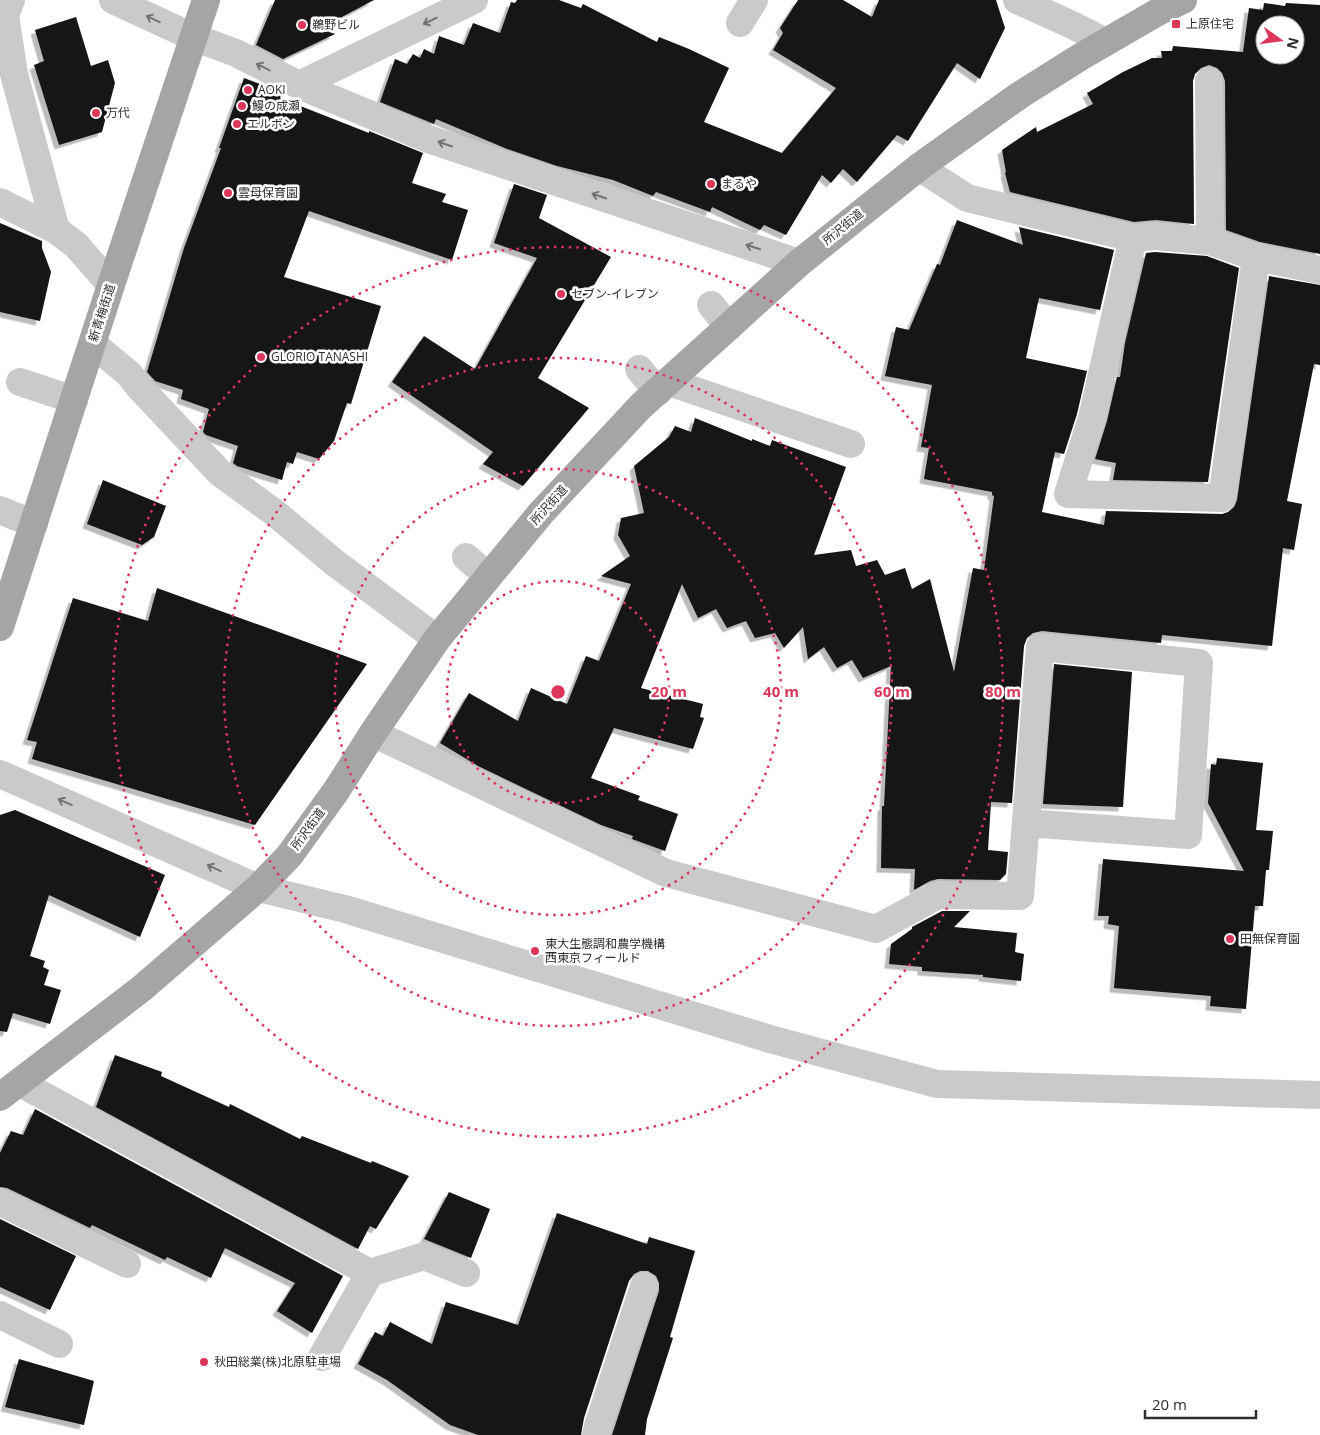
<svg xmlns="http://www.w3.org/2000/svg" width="1320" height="1435" font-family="'Open Sans','Noto Sans JP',sans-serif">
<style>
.building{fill:#141414;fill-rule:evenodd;filter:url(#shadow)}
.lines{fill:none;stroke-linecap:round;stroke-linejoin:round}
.minor{stroke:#cacaca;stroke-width:28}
.major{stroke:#a5a5a5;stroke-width:28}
.oneway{stroke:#747474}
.ring{fill:none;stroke:#dc375a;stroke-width:2.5;stroke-dasharray:2.5 5}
.poi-dot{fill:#dc375a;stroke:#fff;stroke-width:2}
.labels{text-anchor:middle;stroke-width:5;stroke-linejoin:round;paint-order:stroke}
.poi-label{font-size:12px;fill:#2d2d2d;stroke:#fff;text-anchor:start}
.street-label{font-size:12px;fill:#2d2d2d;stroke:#fff}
.centre{fill:#dc375a;stroke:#fff;stroke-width:2.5}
.ring-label{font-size:15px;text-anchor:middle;font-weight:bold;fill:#dc375a;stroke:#fff;stroke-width:5;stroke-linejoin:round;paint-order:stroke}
</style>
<defs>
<filter id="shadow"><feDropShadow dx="-4.5" dy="4.5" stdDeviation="0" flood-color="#0004"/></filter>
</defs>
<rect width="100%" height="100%" fill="#fff"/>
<path class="building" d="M 275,0 L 374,0 L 321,28 L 335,34 L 283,59 L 256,45 Z
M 517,0 L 559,0 L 581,8 L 583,4 L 657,42 L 659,37 L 689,49 L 729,68 L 704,122 L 782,153 L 836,88 L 773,50 L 783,33 L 780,28 L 798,0 L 843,0 L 872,17 L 879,0 L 996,0 L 1005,28 L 980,79 L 957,63 L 908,141 L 897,135 L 857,182 L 843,169 L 831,183 L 822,175 L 786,235 L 764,225 L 760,230 L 712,207 L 710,212 L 656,192 L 653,196 L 613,180 L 557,166 L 507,149 L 436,119 L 434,124 L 380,102 L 395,59 L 407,64 L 413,54 L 420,58 L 424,49 L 434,54 L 439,36 L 464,45 L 473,23 L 500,33 L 511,2 L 515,3 Z
M 1264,3 L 1285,6 L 1286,3 L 1320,5 L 1320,254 L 1260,242 L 1226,230 L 1225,81 L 1222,73 L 1217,68 L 1209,65 L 1201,68 L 1195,74 L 1193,81 L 1194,224 L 1156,220 L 1134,222 L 1010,192 L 1005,173 L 1006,172 L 1002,150 L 1036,127 L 1037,132 L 1093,104 L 1087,93 L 1123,72 L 1152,58 L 1162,58 L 1161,51 L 1172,51 L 1173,46 L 1243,52 L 1249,8 L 1263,10 ZM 1265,25 L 1295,25 L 1295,55 L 1265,55 Z
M 76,17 L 91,66 L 108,60 L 115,83 L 102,132 L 59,145 L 34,65 L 44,61 L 35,30 Z
M 244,78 L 271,88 L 282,94 L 280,98 L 369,133 L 369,131 L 423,153 L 412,183 L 446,194 L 442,202 L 468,210 L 452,260 L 309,211 L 284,277 L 381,306 L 351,404 L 347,403 L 334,441 L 319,459 L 297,452 L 293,464 L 287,462 L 282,480 L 237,466 L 233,463 L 238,446 L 206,435 L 203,432 L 209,409 L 181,399 L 183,390 L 155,381 L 147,372 L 184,248 L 221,148 L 219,148 Z
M 514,184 L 547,195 L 539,218 L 611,257 L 538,378 L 589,408 L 523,486 L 483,464 L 493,452 L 392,382 L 424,336 L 475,369 L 537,258 L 494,243 Z
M 957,220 L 1023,245 L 1019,227 L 1114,250 L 1100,310 L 1039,298 L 1026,358 L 1087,371 L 1077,414 L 1064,454 L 1055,452 L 1042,512 L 1104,525 L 1106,511 L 1222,514 L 1228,512 L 1234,507 L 1237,500 L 1269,276 L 1320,285 L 1320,365 L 1314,364 L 1287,501 L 1302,504 L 1294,550 L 1283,548 L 1272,646 L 1162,635 L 1161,643 L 1042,631 L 1033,633 L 1027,638 L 1024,646 L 1012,803 L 991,802 L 988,850 L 1008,852 L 1006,874 L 1000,880 L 938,879 L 930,881 L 914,890 L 915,869 L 881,868 L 882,806 L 884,806 L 891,666 L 863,678 L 852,660 L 837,668 L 824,647 L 808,659 L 803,627 L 784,648 L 775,633 L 755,638 L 746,621 L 727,628 L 716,609 L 698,618 L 682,584 L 641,688 L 703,704 L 700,717 L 704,718 L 693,749 L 614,728 L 591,778 L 640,796 L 638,800 L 678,814 L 665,851 L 632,839 L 633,836 L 601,825 L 478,766 L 440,743 L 469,693 L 518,721 L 531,688 L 567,704 L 586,656 L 599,661 L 631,584 L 601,576 L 630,556 L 618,535 L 621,518 L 644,513 L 634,466 L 669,437 L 675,426 L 691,432 L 695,418 L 752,441 L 752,439 L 770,446 L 772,440 L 846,467 L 814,555 L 851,550 L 856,566 L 877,560 L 885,575 L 905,568 L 912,589 L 930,579 L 954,672 L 973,568 L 984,570 L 994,496 L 992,495 L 992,492 L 924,479 L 929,448 L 921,447 L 932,385 L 885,376 L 896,327 L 909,330 L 937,264 L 940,265 Z
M 0,223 L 42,241 L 42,248 L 51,272 L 40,321 L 0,312 Z
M 1155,252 L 1207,256 L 1239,268 L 1208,482 L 1113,480 L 1116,463 L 1095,459 L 1107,421 L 1117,377 L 1120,377 L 1125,343 L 1146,253 Z
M 103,480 L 166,506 L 154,537 L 142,545 L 87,524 Z
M 157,588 L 367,664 L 255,825 L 32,759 L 37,742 L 27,740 L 73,598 L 148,621 Z
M 1054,664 L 1132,672 L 1123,807 L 1043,804 Z
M 1217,758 L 1263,763 L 1256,830 L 1273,831 L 1269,870 L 1266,870 L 1263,906 L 1255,906 L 1246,1009 L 1210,1006 L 1211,996 L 1114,988 L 1119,926 L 1108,924 L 1109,916 L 1098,916 L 1103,859 L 1244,871 L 1208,803 L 1211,764 L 1216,765 Z
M 15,810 L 165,875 L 140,937 L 49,895 L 30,956 L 45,961 L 43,967 L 49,970 L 44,985 L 61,990 L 50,1024 L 13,1013 L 7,1032 L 0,1031 L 0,815 Z
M 942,911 L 970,911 L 954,927 L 1017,933 L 1015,952 L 1024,954 L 1021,981 L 983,977 L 983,975 L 922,971 L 922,967 L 889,964 L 891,944 L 912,929 L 912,927 Z
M 115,1055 L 162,1072 L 161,1076 L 229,1107 L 230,1104 L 300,1139 L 302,1136 L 371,1163 L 372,1161 L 409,1176 L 376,1229 L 370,1226 L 358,1249 L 96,1107 Z
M 35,1109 L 343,1276 L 312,1333 L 277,1311 L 295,1283 L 225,1248 L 211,1278 L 167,1257 L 165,1260 L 92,1225 L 90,1228 L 7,1188 L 0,1187 L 0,1153 L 11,1131 L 23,1135 Z
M 449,1192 L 490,1209 L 471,1258 L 424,1239 Z
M 557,1213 L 647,1244 L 649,1237 L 695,1251 L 670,1337 L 673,1338 L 647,1419 L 645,1435 L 612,1435 L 659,1291 L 659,1283 L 656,1276 L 648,1271 L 640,1271 L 634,1274 L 629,1281 L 584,1418 L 581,1435 L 478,1435 L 450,1425 L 387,1380 L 358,1364 L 375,1332 L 383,1336 L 390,1322 L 432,1344 L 446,1302 L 518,1325 Z
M 0,1219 L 76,1256 L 50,1310 L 0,1287 Z
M 19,1359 L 94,1381 L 84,1425 L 5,1407 Z"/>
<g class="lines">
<path class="minor" d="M 11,0 L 5,15 L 14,74 L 56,230
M 113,0 L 193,37 L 236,53 L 299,85 L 431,140 L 799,263
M 1017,0 L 1070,24 L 1106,42
M 740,23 L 754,0
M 1209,81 L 1210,241
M 299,85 L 474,0
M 919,167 L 967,198 L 1133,238 L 1155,236 L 1210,241 L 1256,257 L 1320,270
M 0,202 L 56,230 L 76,245 L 111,285
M 1133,238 L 1092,418 L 1068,494 L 1222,498 L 1256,257
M 711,305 L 729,327
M 93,344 L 129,374 L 140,388 L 220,473 L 275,513 L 335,563 L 437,639
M 639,369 L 658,392
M 20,382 L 74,400
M 669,382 L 851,444
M 0,510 L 34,524
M 466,557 L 488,576
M 373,733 L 666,873 L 876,929 L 938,895 L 1020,896 L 1040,647 L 1199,663 L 1188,835 L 1026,823
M 0,774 L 258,888 L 345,909 L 770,1039 L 937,1084 L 1320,1095
M 20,1083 L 370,1273 L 424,1256 L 466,1273
M 0,1202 L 127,1264
M 0,1315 L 59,1344
M 322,1357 L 370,1273
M 596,1435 L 599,1423 L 644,1286"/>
<path class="major" d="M 0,627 L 111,285 L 206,0
M 0,1097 L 141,989 L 258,888 L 289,856 L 336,791 L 373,733 L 437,639 L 541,513 L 641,406 L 799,263 L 919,167 L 1020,95 L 1082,56 L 1158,12 L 1183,0"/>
</g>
<defs><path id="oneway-shaft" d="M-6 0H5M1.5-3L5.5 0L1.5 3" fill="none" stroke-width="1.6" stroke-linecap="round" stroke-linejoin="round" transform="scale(1.25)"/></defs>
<g class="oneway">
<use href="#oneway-shaft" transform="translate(153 19) rotate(-155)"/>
<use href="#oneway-shaft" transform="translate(430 21) rotate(154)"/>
<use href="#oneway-shaft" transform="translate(263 67) rotate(-153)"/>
<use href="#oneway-shaft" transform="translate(445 144) rotate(-161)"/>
<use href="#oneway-shaft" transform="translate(599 196) rotate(-161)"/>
<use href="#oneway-shaft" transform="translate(753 247) rotate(-162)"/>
<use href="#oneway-shaft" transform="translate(65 802) rotate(-156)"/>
<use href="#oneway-shaft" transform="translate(214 868) rotate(-156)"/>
</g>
<g class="ring">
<circle cx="558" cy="692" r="111"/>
<circle cx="558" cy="692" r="223"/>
<circle cx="558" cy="692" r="334"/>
<circle cx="558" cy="692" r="445"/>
</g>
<g class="poi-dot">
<rect x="1171" y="19" width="10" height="10" rx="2.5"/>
<circle cx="302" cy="25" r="5"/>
<circle cx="248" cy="90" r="5"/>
<circle cx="242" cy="106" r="5"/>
<circle cx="96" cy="113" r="5"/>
<circle cx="237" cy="124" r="5"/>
<circle cx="711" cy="184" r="5"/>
<circle cx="228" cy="193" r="5"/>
<circle cx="561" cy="294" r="5"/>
<circle cx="261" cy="357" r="5"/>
<circle cx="1230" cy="939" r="5"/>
<circle cx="535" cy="951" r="5"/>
<circle cx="204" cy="1362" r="5"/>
</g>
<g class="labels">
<g class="poi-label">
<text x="1186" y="28">上原住宅</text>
<text x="312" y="29">鵜野ビル</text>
<text x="258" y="94">AOKI</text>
<text x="252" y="110">鰻の成瀬</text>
<text x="106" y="117">万代</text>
<text x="247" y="128">エルボン</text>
<text x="721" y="188">まるや</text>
<text x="238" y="197">雲母保育園</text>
<text x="571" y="298">セブン-イレブン</text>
<text x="271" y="361">GLORIO TANASHI</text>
<text x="1240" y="943">田無保育園</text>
<text x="545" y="948">東大生態調和農学機構<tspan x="545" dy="14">西東京フィールド</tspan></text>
<text x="214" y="1366">秋田総業(株)北原駐車場</text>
</g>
<g class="street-label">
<text transform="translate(843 227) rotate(-39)" y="4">所沢街道</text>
<text transform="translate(102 313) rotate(-72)" y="4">新青梅街道</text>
<text transform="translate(549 505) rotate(-48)" y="4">所沢街道</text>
<text transform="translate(308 829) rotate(-54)" y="4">所沢街道</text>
</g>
</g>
<circle cx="558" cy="692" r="8" class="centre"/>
<g class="ring-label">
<text x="669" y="697">20 m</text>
<text x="781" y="697">40 m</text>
<text x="892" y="697">60 m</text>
<text x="1003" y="697">80 m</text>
</g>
<g transform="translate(1280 40) rotate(104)"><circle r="24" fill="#ffffff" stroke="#ababab"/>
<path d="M0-4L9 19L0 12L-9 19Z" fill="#dc375a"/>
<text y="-8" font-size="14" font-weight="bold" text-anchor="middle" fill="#2d2d2d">N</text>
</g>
<path d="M1145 1410v8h111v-8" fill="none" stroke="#2d2d2d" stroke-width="2.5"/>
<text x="1152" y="1410" font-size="15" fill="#2d2d2d" stroke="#ffffff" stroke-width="4" paint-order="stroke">20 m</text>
</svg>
